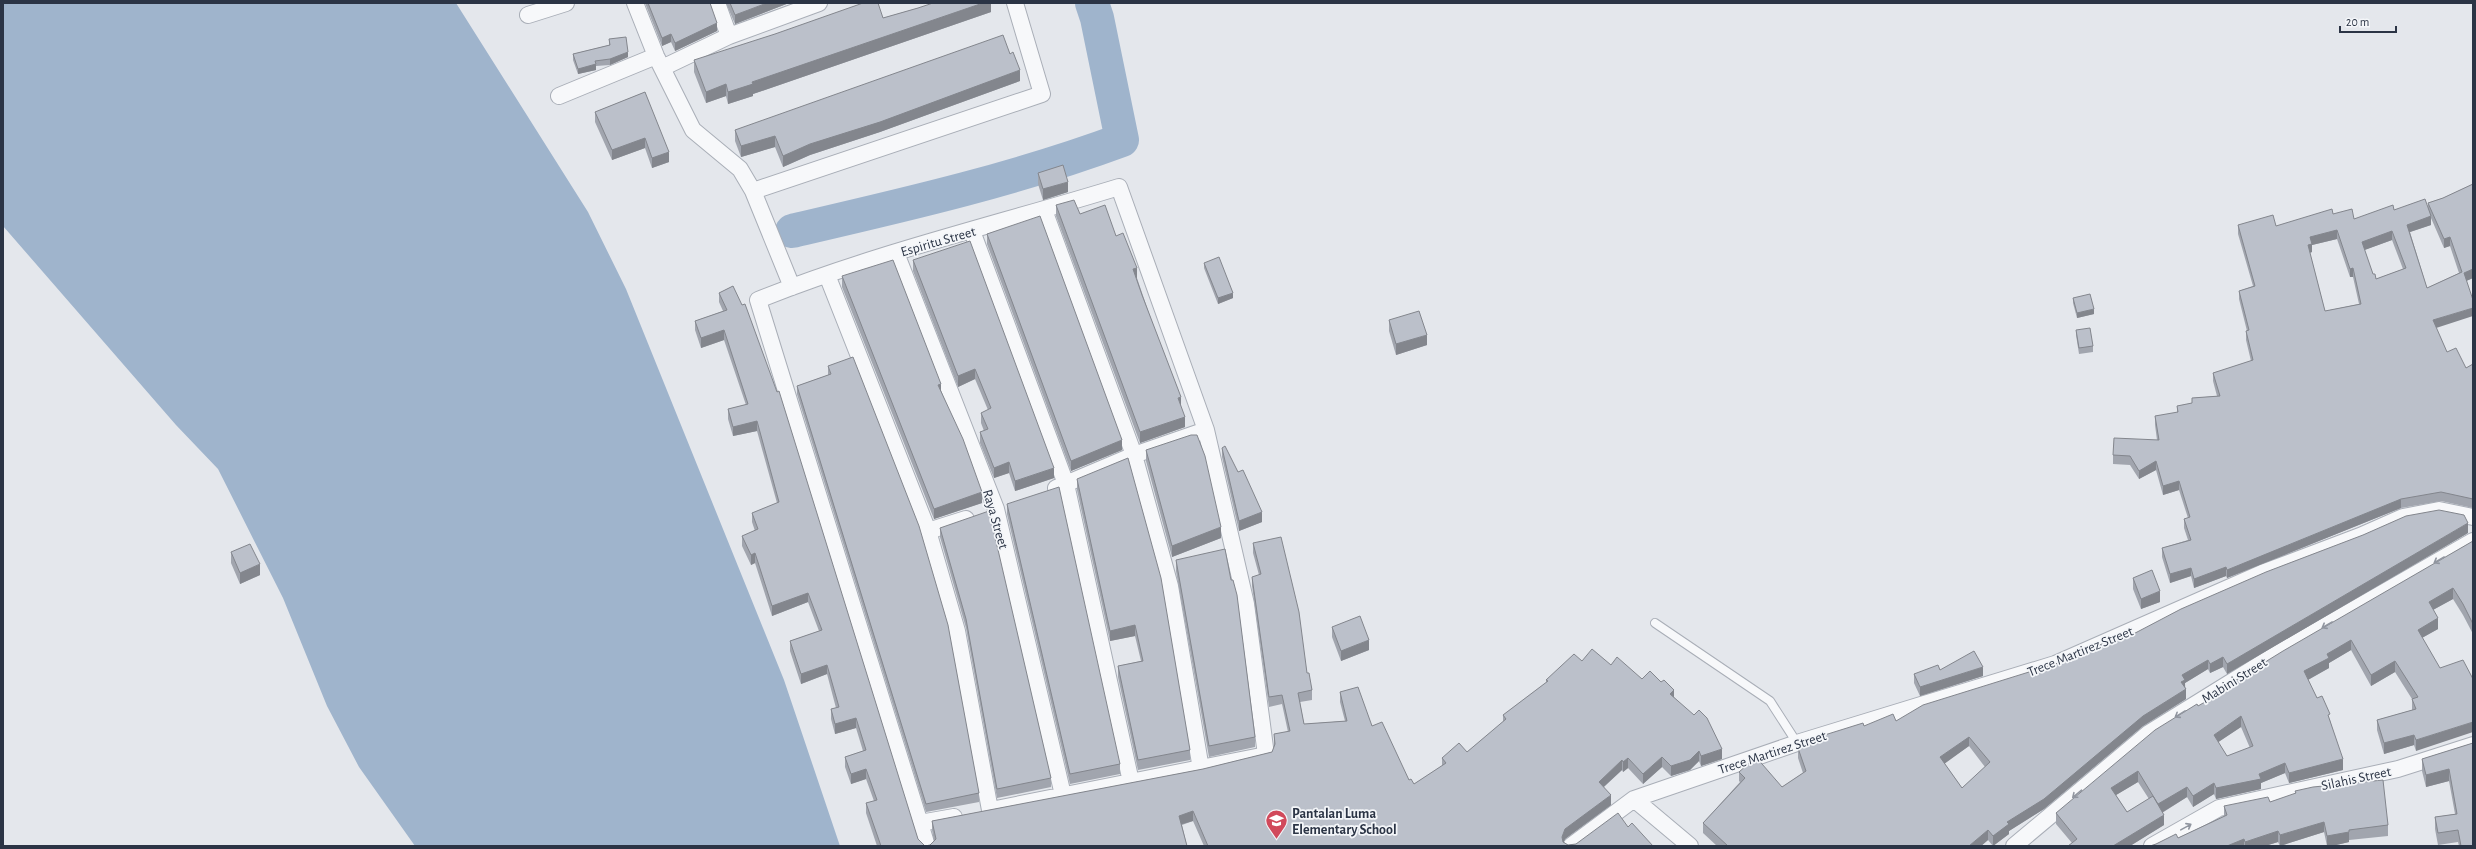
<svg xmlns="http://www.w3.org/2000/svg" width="2476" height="849" font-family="'Alegreya Sans',sans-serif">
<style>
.water{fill:#9fb4cc}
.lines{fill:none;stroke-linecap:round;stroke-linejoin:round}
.river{stroke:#9fb4cc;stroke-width:34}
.service-casing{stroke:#a9aeb7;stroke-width:10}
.minor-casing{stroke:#a9aeb7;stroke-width:18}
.service{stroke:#f7f8fa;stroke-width:8}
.minor{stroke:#f7f8fa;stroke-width:16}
.wall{fill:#a1a5ae;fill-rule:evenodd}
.shaded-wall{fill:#83868d}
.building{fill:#bbc0ca;stroke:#83868d;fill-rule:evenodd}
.oneway{stroke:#9196a0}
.labels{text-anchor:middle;stroke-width:3.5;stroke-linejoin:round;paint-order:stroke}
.street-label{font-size:14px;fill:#2b3445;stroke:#f4f6f9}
.poi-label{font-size:14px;font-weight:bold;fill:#2b3445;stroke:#f4f6f9;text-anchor:start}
</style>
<rect width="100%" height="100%" fill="#e4e7ec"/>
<path class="water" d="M 3,3 L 456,3 L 588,212 L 626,289 L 784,680 L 840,846 L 415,846 L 359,767 L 327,706 L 283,598 L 218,469 L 176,425 L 3,226 Z"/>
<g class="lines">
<path class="river" d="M 792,231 C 904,205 1014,180 1122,140 L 1097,18 L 1092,3"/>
<defs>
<path id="service" d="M 1655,623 L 1770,701 L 1797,743"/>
<path id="minor" d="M 635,3 L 656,56 L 693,130 L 740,169 L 753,191 L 792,287
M 528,15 L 566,3
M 729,36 L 819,3
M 662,68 L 729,36 L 717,3
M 559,96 L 656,56
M 753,191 L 1042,94 L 1015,3
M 1044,210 L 1134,455 L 1170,586 L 1201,769
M 972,231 L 1066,484 L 1131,782
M 896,253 L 996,509 L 1063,795
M 827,275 L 928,531 L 957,631 L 990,810
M 1056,488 L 1134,455 L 1206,430
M 928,531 L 966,519
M 1634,799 L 1690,846
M 920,823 L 954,817
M 927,846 L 758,300 C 875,253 999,224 1119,187 L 1206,430 L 1246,604 L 1266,755 L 996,809
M 1571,846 L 1634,799 L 1797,743 L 2055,664 L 2262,573 L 2360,536 L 2403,517 L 2439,510 L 2473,517
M 2014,846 L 2149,733 L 2278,653 L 2473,541
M 2152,846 L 2219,808 L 2398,769 L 2473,745"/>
</defs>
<use href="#service" class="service-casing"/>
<use href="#minor" class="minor-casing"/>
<use href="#service" class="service"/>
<use href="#minor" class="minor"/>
</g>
<path class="wall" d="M 645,3 L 710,3 L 717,31 L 675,51 L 671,42 L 662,46 Z
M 726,3 L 789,3 L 735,24 Z
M 991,3 L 991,12 L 753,94 L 753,96 L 728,104 L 726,96 L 706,103 L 694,72 L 694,60 L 883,18 L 918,8 Z
M 609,39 L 628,57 L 610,65 L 596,66 L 596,70 L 578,74 L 573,60 L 573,54 L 609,45 Z
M 1020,81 L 880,132 L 810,155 L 783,167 L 775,147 L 741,157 L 735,141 L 735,130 Z
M 645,92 L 669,162 L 652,168 L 645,148 L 612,160 L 595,122 L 595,112 Z
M 1038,173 L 1068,192 L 1043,200 L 1038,184 Z
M 2473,184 L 2473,278 L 2466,281 L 2436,328 L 2447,352 L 2466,368 L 2473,364 L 2473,508 L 2441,501 L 2401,508 L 2227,578 L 2226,576 L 2194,588 L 2191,576 L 2170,583 L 2162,557 L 2162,548 L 2188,540 L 2184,528 L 2184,519 L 2188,518 L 2179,490 L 2163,495 L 2156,470 L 2139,479 L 2130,465 L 2113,464 L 2113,455 L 2157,440 L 2155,425 L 2155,416 L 2177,413 L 2177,406 L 2192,403 L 2192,398 L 2217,396 L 2213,381 L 2213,373 L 2251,361 L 2246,340 L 2246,331 L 2247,331 L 2239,299 L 2239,291 L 2253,286 L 2238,234 L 2238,225 L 2276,226 L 2333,214 L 2354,219 L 2394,210 L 2428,209 L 2428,203 L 2443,198 ZM 2431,218 L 2444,248 L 2450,246 L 2459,273 L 2427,288 L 2410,232 L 2431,225 ZM 2337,239 L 2350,277 L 2353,277 L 2359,304 L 2325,311 L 2310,253 L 2312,252 L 2312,245 ZM 2392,240 L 2403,269 L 2376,279 L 2373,274 L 2364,250 Z
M 1056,205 L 1080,214 L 1116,236 L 1137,278 L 1181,407 L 1185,427 L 1140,443 L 1056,216 Z
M 987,234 L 1122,450 L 1071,471 L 987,244 Z
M 913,260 L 1054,478 L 1015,491 L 1009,473 L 994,478 L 980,443 L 980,432 L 984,431 L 981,423 L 981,413 L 988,410 L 975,379 L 958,387 L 913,271 Z
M 1204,263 L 1233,298 L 1218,304 L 1204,268 Z
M 842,276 L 941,392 L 982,503 L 934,519 L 842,287 Z
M 733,286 L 918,839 L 925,846 L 930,845 L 934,841 L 932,830 L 932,821 L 1203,769 L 1272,752 L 1274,747 L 1274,734 L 1288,732 L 1282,704 L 1269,707 L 1252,586 L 1252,577 L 1259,575 L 1253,553 L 1253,543 L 1307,673 L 1312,690 L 1312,700 L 1300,702 L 1304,724 L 1345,721 L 1340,702 L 1340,692 L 1372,726 L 1409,780 L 1414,784 L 1442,766 L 1442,758 L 1467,752 L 1503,722 L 1503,715 L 1546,683 L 1546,680 L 1582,661 L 1611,665 L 1642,679 L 1674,697 L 1722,759 L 1701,766 L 1699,761 L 1690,770 L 1671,776 L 1662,767 L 1643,784 L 1628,768 L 1623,772 L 1622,770 L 1604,787 L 1611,805 L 1565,839 L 1564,842 L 1568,845 L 1576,844 L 1628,827 L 1653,846 L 1204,846 L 1193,821 L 1182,825 L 1187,846 L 877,846 L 866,813 L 866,803 L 874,801 L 866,779 L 851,784 L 845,767 L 845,757 L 863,751 L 856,728 L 835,734 L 831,719 L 831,709 L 836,708 L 827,674 L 801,684 L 790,651 L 790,641 L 819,631 L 808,602 L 772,616 L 755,563 L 751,565 L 742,546 L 742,536 L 755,531 L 752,522 L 752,513 L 777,503 L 757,431 L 733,436 L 728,419 L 728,409 L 746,405 L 724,340 L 701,348 L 695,330 L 695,321 L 723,311 L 719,302 L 719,293 Z
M 2073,298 L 2094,314 L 2077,318 L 2073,303 Z
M 1389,320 L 1427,345 L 1396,355 L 1389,331 Z
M 2076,330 L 2093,346 L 2093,352 L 2079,354 L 2076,335 Z
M 828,366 L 979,793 L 979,802 L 926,812 L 797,394 L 797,386 L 828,375 Z
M 1222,448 L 1238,472 L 1262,522 L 1239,531 L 1222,457 Z
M 1146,450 L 1221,538 L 1172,557 L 1146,461 Z
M 1077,479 L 1190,750 L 1190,760 L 1138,770 L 1118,677 L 1118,666 L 1141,661 L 1135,636 L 1110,641 L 1077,490 Z
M 1007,504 L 1120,764 L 1120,774 L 1070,784 L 1007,514 Z
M 940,528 L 1051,778 L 1051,787 L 997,798 L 966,628 L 940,537 Z
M 2468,533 L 2227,674 L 2223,667 L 2210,673 L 2208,669 L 2185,683 L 2186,699 L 2143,726 L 2044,809 L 2009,831 L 2009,834 L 1993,846 L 1988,840 L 1981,846 L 1717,846 L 1703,833 L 1703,823 L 1740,782 L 1739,781 L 1739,772 L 1782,787 L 1803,773 L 1798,758 L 1798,748 L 1815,742 L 1815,738 L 1864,726 L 1896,721 L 2120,641 ZM 1969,746 L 1985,767 L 1962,788 L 1944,763 Z
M 2473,541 L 2473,634 L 2463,615 L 2453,599 L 2433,610 L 2438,629 L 2422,638 L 2416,751 L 2414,745 L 2384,754 L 2377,730 L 2377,720 L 2412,710 L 2412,699 L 2395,672 L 2371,686 L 2351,650 L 2329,663 L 2329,668 L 2308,680 L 2317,698 L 2330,720 L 2343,770 L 2289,783 L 2285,773 L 2261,783 L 2261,789 L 2216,799 L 2214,794 L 2193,807 L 2187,797 L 2162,813 L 2164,825 L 2130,846 L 2068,846 L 2072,843 L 2056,824 L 2056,813 L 2198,706 L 2236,684 L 2236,680 ZM 2241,727 L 2250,748 L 2227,756 L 2218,742 ZM 2138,782 L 2149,799 L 2127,812 L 2116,795 Z
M 231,552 L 260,575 L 240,584 L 231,563 Z
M 1176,560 L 1255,737 L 1255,747 L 1209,757 L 1176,571 Z
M 2133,578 L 2160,602 L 2141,609 L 2133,589 Z
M 1332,627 L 1369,650 L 1341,661 L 1332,637 Z
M 1940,670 L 1983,676 L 1920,696 L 1914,683 L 1914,674 Z
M 2473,743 L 2473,846 L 2459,846 L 2458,842 L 2438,845 L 2435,829 L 2435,817 L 2455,814 L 2449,781 L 2426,787 L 2422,771 L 2422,759 Z
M 2295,791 L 2388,825 L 2388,836 L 2349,840 L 2349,842 L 2332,846 L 2327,846 L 2324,832 L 2280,846 L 2278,842 L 2265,846 L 2150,846 L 2178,838 L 2224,816 L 2224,806 L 2270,802 L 2295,794 Z"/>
<path class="shaded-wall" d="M 767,3 L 789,3 L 735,24 L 735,15 Z
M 983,3 L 991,3 L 991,12 L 753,94 L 753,96 L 728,104 L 728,92 L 752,82 Z
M 717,23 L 717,31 L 675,51 L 675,43 Z
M 671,34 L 671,42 L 662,46 L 662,38 Z
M 628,52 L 628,57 L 610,65 L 610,59 Z
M 596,64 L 596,70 L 578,74 L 578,69 Z
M 1020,70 L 1020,81 L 880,132 L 810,155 L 783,167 L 783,156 L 810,144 Z
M 726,84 L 726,96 L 706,103 L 706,92 Z
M 775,136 L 775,147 L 741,157 L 741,146 Z
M 645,138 L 645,148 L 612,160 L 612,150 Z
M 669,152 L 669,162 L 652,168 L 652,158 Z
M 1068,182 L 1068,192 L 1043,200 L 1043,189 Z
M 2431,216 L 2431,225 L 2407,233 L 2407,225 Z
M 2337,230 L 2337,239 L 2312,245 L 2312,252 L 2308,253 L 2308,245 L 2310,237 Z
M 2392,231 L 2392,240 L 2362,251 L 2362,242 Z
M 2450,237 L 2450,246 L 2444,248 L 2444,239 Z
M 1137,268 L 1137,278 L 1133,279 L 1133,269 Z
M 2353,268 L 2353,277 L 2350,277 L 2350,269 Z
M 2473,269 L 2473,278 L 2464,282 L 2464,273 Z
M 1233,293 L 1233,298 L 1218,304 L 1218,298 Z
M 2473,308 L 2473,316 L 2433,329 L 2433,320 Z
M 2094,309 L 2094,314 L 2077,318 L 2077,313 Z
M 724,330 L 724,340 L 701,348 L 701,338 Z
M 1427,335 L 1427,345 L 1396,355 L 1396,344 Z
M 975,369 L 975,379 L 958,387 L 958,376 Z
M 941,384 L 941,394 L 938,385 Z
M 1181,397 L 1181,407 L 1178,398 Z
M 1185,417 L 1185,427 L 1140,443 L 1140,432 Z
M 757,421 L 757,431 L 733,436 L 733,427 Z
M 1122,440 L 1122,450 L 1071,471 L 1071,461 Z
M 2156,461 L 2156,470 L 2139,479 L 2139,471 Z
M 1009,462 L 1009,473 L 994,478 L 994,468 Z
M 1054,468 L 1054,478 L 1015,491 L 1015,481 Z
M 2179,481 L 2179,490 L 2163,495 L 2163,486 Z
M 982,492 L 982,503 L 934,519 L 934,509 Z
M 2401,499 L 2401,508 L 2227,578 L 2227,570 Z
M 1262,512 L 1262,522 L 1239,531 L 1239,521 Z
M 2468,523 L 2468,533 L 2227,674 L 2227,664 Z
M 1221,527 L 1221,538 L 1172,557 L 1172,546 Z
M 755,553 L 755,563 L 751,565 L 751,555 Z
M 260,564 L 260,575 L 240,584 L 240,573 Z
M 2226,567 L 2226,576 L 2194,588 L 2194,579 Z
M 2191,568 L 2191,576 L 2170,583 L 2170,574 Z
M 2453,588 L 2453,599 L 2429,612 L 2429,602 Z
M 2160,591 L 2160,602 L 2141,609 L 2141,599 Z
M 808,593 L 808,602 L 772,616 L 772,606 Z
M 2438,618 L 2438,629 L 2418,640 L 2418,630 Z
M 1135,625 L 1135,636 L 1110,641 L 1110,631 Z
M 1369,640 L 1369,650 L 1341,661 L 1341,651 Z
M 2351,640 L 2351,650 L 2329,663 L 2329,668 L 2304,682 L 2304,671 L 2327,654 Z
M 2223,657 L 2223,667 L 2210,673 L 2210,664 Z
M 2208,660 L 2208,669 L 2185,683 L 2185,689 L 2181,682 L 2182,675 Z
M 2395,661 L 2395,672 L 2371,686 L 2371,675 Z
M 827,665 L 827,674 L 801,684 L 801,674 Z
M 1983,667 L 1983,676 L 1920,696 L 1920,687 Z
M 2186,689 L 2186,699 L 2143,726 L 2044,809 L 2009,831 L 2009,834 L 1993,846 L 1993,836 L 2007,822 L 2143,716 Z
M 1674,690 L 1674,700 L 1670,694 Z
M 2241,716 L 2241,727 L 2214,745 L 2214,735 Z
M 856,718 L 856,728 L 835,734 L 835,724 Z
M 2473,722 L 2473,732 L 2416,751 L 2416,740 Z
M 2414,735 L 2414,745 L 2384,754 L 2384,743 Z
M 1969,737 L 1969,746 L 1940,767 L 1940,757 Z
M 1722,749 L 1722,759 L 1701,766 L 1701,756 Z
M 1699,751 L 1699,761 L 1690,770 L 1671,776 L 1671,766 Z
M 1662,757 L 1662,767 L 1643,784 L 1643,774 Z
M 1628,758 L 1628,768 L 1623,772 L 1623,762 Z
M 2343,759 L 2343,770 L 2289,783 L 2289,773 Z
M 1622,760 L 1622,770 L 1599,791 L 1599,782 Z
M 2285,763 L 2285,773 L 2261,783 L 2261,789 L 2216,799 L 2216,788 L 2259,774 Z
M 866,769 L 866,779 L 851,784 L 851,774 Z
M 2449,769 L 2449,781 L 2426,787 L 2426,775 Z
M 2138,771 L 2138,782 L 2111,798 L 2111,788 Z
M 2214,783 L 2214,794 L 2193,807 L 2193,796 Z
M 2187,787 L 2187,797 L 2158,815 L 2158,804 Z
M 1611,795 L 1611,805 L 1565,839 L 1562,846 L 1562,837 L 1565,829 Z
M 1193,811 L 1193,821 L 1179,825 L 1179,816 Z
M 2164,815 L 2164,825 L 2130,846 L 2113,846 Z
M 2324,822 L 2324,832 L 2280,846 L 2280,835 Z
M 1988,830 L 1988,840 L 1981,846 L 1969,846 Z
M 2278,831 L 2278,842 L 2265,846 L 2245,846 L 2245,842 Z
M 2349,832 L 2349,842 L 2332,846 L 2327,846 L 2327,836 Z
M 2244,839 L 2244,846 L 2227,846 Z"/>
<path class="building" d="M 648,3 L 710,3 L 717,23 L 675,43 L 671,34 L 662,38 Z
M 730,3 L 767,3 L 735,15 Z
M 863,3 L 878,3 L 883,18 L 918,8 L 933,3 L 983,3 L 752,82 L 753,84 L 728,92 L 726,84 L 706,92 L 694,60 L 775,34 Z
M 1003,35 L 1010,54 L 1013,52 L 1020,70 L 880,122 L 810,144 L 783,156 L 775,136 L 741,146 L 735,130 Z
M 626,37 L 628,52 L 610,59 L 595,61 L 596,64 L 578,69 L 573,54 L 610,45 L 609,39 Z
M 645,92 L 669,152 L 652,158 L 645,138 L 612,150 L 595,112 Z
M 1063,165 L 1068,182 L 1043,189 L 1038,173 Z
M 2473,184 L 2473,269 L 2464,273 L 2473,300 L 2473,308 L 2433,320 L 2447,352 L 2456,348 L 2466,368 L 2473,364 L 2473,499 L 2441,492 L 2401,499 L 2227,570 L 2226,567 L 2194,579 L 2191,568 L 2170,574 L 2162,548 L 2191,540 L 2184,519 L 2190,517 L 2179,481 L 2163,486 L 2156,461 L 2139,471 L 2130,456 L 2113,455 L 2114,438 L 2159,440 L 2155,416 L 2178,412 L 2177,406 L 2192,403 L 2192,398 L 2220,396 L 2213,373 L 2253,360 L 2246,331 L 2249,330 L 2239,291 L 2255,286 L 2238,225 L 2273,215 L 2276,226 L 2332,209 L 2333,214 L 2352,209 L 2354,219 L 2393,205 L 2394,210 L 2425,199 L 2431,216 L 2407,225 L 2427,288 L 2462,272 L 2450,237 L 2444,239 L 2428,203 L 2443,198 ZM 2337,230 L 2350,269 L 2353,268 L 2361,304 L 2325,311 L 2308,245 L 2312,244 L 2310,237 ZM 2392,231 L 2406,268 L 2376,279 L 2375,274 L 2373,274 L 2362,242 Z
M 1074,200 L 1080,214 L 1105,205 L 1116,236 L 1123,233 L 1137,268 L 1133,269 L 1142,295 L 1181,397 L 1178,398 L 1185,417 L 1140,432 L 1056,205 Z
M 1040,216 L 1122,440 L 1071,461 L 987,234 Z
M 970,241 L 1054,468 L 1015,481 L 1009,462 L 994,468 L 980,432 L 988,429 L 981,413 L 991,408 L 975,369 L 958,376 L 913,260 Z
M 1219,257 L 1233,293 L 1218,298 L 1204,263 Z
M 893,260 L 941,384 L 938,385 L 963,439 L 982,492 L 934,509 L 842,276 Z
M 733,286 L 742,305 L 745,304 L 777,392 L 779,391 L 918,839 L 925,846 L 930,845 L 936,839 L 932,821 L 1203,769 L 1272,752 L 1275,744 L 1274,734 L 1290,731 L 1282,695 L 1269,697 L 1252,577 L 1261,574 L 1253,543 L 1281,537 L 1299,612 L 1307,673 L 1309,673 L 1312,690 L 1298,693 L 1304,724 L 1347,721 L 1340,692 L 1358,687 L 1372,726 L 1382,722 L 1409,780 L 1411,779 L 1414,784 L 1446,763 L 1442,758 L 1459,743 L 1467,752 L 1506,719 L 1503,715 L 1548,681 L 1546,680 L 1574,654 L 1582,661 L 1592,649 L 1611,665 L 1617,657 L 1642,679 L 1650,671 L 1661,682 L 1664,680 L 1674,690 L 1670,694 L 1694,715 L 1699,710 L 1707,718 L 1722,749 L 1701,756 L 1699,751 L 1690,760 L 1671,766 L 1662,757 L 1643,774 L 1628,758 L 1623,762 L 1622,760 L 1599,782 L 1611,795 L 1565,829 L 1562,837 L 1563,842 L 1568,845 L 1576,844 L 1618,813 L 1628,827 L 1632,823 L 1653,846 L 1208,846 L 1193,811 L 1179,816 L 1187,846 L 881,846 L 866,803 L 877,800 L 866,769 L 851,774 L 845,757 L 866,750 L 856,718 L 835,724 L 831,709 L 839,707 L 827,665 L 801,674 L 790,641 L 822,630 L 808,593 L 772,606 L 755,553 L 751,555 L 742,536 L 758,529 L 752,513 L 779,502 L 757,421 L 733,427 L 728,409 L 748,404 L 724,330 L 701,338 L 695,321 L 727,310 L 719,293 Z
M 2090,294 L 2094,309 L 2077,313 L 2073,298 Z
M 1419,311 L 1427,335 L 1396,344 L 1389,320 Z
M 2090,328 L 2093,346 L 2079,348 L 2076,330 Z
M 853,357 L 919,526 L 948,625 L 979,793 L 926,804 L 797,386 L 831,374 L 828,366 Z
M 1191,435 L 1197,435 L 1205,456 L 1221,527 L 1172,546 L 1146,450 Z
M 1225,446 L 1238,472 L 1243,470 L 1262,512 L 1239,521 L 1222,448 Z
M 1128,458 L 1161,578 L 1190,750 L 1138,760 L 1118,666 L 1143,661 L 1135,625 L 1110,631 L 1077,479 Z
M 1059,487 L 1120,764 L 1070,774 L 1007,504 Z
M 2439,510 L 2464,515 L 2468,523 L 2227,664 L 2223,657 L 2210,664 L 2208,660 L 2182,675 L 2185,680 L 2181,682 L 2186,689 L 2143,716 L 2044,799 L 2007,822 L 2009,824 L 1993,836 L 1988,830 L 1969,846 L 1728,846 L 1703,823 L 1745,778 L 1739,772 L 1756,757 L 1782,787 L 1806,771 L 1798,748 L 1816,742 L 1815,738 L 1863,723 L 1864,726 L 1893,714 L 1896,721 L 1923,705 L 2058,663 L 2118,637 L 2120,641 L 2181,609 L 2266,572 L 2363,535 L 2406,516 ZM 1969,737 L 1990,762 L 1962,788 L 1940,757 Z
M 989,511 L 1051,778 L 997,789 L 966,619 L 940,528 Z
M 2473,541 L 2473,624 L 2463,604 L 2453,588 L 2429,602 L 2438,618 L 2418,630 L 2440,668 L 2463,660 L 2473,679 L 2473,722 L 2416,740 L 2414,735 L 2384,743 L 2377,720 L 2416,709 L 2412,699 L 2418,697 L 2395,661 L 2371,675 L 2351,640 L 2327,654 L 2329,658 L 2304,671 L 2317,698 L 2322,696 L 2330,714 L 2328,715 L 2343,759 L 2289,773 L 2285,763 L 2259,774 L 2261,779 L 2216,788 L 2214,783 L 2193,796 L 2187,787 L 2158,804 L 2138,771 L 2111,788 L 2127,812 L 2153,796 L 2164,815 L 2113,846 L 2068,846 L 2077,839 L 2056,813 L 2155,730 L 2197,704 L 2198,706 L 2238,683 L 2236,680 L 2283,651 ZM 2241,716 L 2253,746 L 2227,756 L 2214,735 Z
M 250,544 L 260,564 L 240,573 L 231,552 Z
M 1225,549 L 1231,580 L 1233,580 L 1237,595 L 1255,737 L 1209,746 L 1176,560 Z
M 2152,570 L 2160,591 L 2141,599 L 2133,578 Z
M 1360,616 L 1369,640 L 1341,651 L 1332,627 Z
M 1974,651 L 1983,667 L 1920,687 L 1914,674 L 1938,665 L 1940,670 Z
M 2473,743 L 2473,846 L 2461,846 L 2458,830 L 2438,833 L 2435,817 L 2457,814 L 2449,769 L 2426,775 L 2422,759 Z
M 2383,780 L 2388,825 L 2349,830 L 2349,832 L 2327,836 L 2324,822 L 2280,835 L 2278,831 L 2245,842 L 2244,839 L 2227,846 L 2150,846 L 2156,844 L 2176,834 L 2178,838 L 2227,815 L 2224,806 L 2268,797 L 2270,802 L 2296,793 L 2295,791 L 2313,787 Z"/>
<defs><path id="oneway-shaft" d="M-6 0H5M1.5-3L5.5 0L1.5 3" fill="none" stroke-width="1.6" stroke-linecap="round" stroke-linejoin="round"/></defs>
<g class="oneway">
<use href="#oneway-shaft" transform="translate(2439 560) rotate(150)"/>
<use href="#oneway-shaft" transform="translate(2327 625) rotate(150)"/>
<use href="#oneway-shaft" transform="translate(2180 714) rotate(148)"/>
<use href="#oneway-shaft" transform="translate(2077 794) rotate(140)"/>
<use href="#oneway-shaft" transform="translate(2186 827) rotate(-29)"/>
</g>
<defs>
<symbol id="school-pin" viewBox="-11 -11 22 30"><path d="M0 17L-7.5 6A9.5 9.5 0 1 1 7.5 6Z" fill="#d1495b" stroke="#f4f6f9"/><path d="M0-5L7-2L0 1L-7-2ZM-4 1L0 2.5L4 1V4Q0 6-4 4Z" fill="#fff"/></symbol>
</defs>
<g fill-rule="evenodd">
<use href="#school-pin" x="1264" y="808" width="25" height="34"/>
</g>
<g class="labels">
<g class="street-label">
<text transform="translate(938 241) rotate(-16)" y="5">Espiritu Street</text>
<text transform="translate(996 519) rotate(74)" y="5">Raya Street</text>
<text transform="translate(2080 651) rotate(-22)" y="5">Trece Martirez Street</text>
<text transform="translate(2234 680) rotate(-32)" y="5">Mabini Street</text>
<text transform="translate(1772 752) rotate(-18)" y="5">Trece Martirez Street</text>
<text transform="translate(2356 778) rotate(-12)" y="5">Silahis Street</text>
</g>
<g class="poi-label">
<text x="1292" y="818">Pantalan Luma<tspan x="1292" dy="16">Elementary School</tspan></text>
</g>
</g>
<rect width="2476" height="849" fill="none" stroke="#2b3445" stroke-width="8"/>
<path d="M2340 26v6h56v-6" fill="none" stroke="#2b3445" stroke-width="2"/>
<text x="2346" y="26" font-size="12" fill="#2b3445" stroke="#f4f6f9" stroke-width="3" paint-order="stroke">20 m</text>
</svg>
